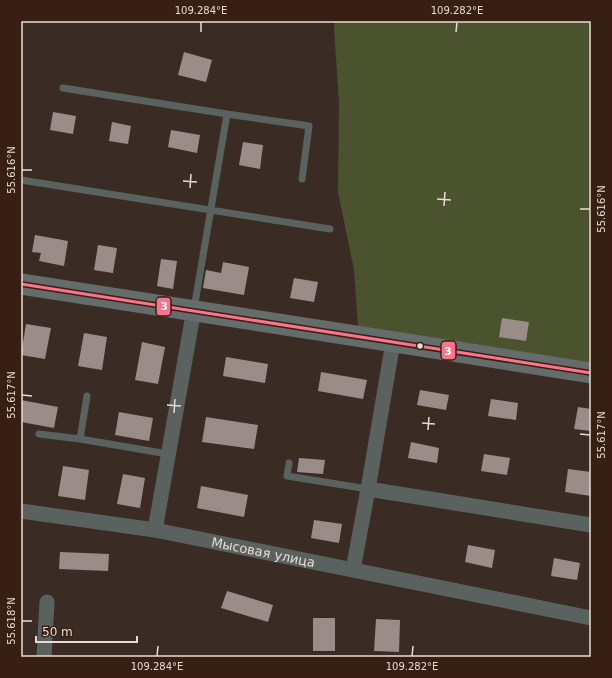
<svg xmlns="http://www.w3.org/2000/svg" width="612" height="678" font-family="'DejaVu Sans',sans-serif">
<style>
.green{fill:#4a532d}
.building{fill:#9a8d89}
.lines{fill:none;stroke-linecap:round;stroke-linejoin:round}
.lane{stroke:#5a6260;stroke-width:7}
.street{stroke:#5a6260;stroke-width:15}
.secondary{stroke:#646d6c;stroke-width:21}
.bus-1-casing{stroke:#371f13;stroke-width:6}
.bus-1{stroke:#fc738d;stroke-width:3}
.ticks{fill:none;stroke:#ebdad2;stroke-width:1.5}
.bus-dot{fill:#ebdad2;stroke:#371f13;stroke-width:1.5}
.labels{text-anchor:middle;stroke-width:4;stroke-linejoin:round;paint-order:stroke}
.street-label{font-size:13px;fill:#ebdad2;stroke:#371f13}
.line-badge{stroke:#371f13;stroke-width:1.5}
.badge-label{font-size:11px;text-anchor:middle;font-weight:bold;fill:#fff}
.neatline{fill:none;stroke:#ebdad2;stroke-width:1.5}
.ticks-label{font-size:10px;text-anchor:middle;fill:#ebdad2}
</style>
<rect width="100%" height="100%" fill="#3a2c25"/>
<path class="green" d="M 335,21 L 591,21 L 591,364 L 358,326 L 354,270 L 338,192 L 339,103 L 334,28 Z"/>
<path class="building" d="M 184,52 L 212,60 L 206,82 L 178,75 Z
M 53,112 L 76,116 L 73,134 L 50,130 Z
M 112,122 L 131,126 L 128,144 L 109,141 Z
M 171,130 L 200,135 L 197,153 L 168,147 Z
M 243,142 L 263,145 L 260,169 L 239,165 Z
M 35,235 L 68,241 L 64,266 L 39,261 L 41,253 L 32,252 Z
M 98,245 L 117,248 L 113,273 L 94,270 Z
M 161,259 L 177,261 L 173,289 L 157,286 Z
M 223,262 L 249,267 L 244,295 L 203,288 L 206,270 L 221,273 Z
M 294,278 L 318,282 L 314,302 L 290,298 Z
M 502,318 L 529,322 L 526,341 L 499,337 Z
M 26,324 L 51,328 L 45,359 L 21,355 Z
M 84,333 L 107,337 L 102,370 L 78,366 Z
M 142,342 L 165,347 L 158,384 L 135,380 Z
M 226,357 L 268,364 L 265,383 L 223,376 Z
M 321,372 L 367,380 L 363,399 L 318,391 Z
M 420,390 L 449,395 L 446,410 L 417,405 Z
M 491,399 L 518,403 L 516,420 L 488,416 Z
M 21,400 L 58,407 L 54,428 L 21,422 Z
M 578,407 L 591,409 L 591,431 L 574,429 Z
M 119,412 L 153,418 L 149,441 L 115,435 Z
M 206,417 L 258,425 L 254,449 L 202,442 Z
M 411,442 L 439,448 L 437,463 L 408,458 Z
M 484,454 L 510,458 L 507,475 L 481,471 Z
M 299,458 L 325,460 L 323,474 L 297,472 Z
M 63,466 L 89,470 L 85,500 L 58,496 Z
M 568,469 L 591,472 L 591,496 L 565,492 Z
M 123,474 L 145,478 L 140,508 L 117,504 Z
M 201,486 L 248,495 L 244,517 L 197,508 Z
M 314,520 L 342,524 L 339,543 L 311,538 Z
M 468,545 L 495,550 L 492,568 L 465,562 Z
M 60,552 L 109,554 L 108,571 L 59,569 Z
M 554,558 L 580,563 L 577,580 L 551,576 Z
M 227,591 L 273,605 L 268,622 L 221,608 Z
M 313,618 L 335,618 L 335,651 L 313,651 Z
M 376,619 L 400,620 L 399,652 L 374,651 Z"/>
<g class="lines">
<path class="lane" d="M 63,88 L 227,114 L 194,309
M 227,114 L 309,126 L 302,179
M 21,180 L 330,229
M 39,434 L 80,439 L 168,454
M 80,439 L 87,396
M 289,463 L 287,476 L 368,489"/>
<g class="street">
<path id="s1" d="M 194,309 L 155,530 L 591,618"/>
<path d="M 393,342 L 368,489 L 591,525"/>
<path d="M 21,511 L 155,530"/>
<path d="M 353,570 L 368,489"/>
<path d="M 44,657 L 47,602"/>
</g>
<path class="secondary" d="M 21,284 C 211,312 401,343 591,373"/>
<defs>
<path id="bus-1" d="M 21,284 L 591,373"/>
</defs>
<use href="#bus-1" class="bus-1-casing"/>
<use href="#bus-1" class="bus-1"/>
</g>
<path class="ticks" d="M 201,32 L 201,22M 456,32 L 457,22M 22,170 L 32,170M 183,181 L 197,182M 190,188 L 191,174M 437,199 L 451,200M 444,206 L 445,192M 580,209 L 590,209M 22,395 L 32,396M 167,405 L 181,406M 174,413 L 175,399M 422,423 L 435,424M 428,430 L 429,417M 580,434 L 590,435M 22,621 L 32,621M 157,656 L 158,646M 412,656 L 413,646"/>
<circle class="bus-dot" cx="420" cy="346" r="3.5"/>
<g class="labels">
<g class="street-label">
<text dy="5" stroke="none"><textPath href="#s1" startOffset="335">Мысовая улица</textPath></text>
</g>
</g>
<g class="line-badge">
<rect x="156" y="297" width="15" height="19" rx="4" fill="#fc738d"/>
<rect x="441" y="341" width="15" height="19" rx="4" fill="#fc738d"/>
</g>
<g class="badge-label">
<text x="164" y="310">3</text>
<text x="448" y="355">3</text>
</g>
<rect width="612" height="678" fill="none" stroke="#371f13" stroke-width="44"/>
<path d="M36 636v6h101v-6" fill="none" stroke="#ebdad2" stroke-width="2"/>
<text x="42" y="636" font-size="12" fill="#ebdad2" stroke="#371f13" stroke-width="3" paint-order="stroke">50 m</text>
<rect x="22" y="22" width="568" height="634" class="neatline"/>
<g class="ticks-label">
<text x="201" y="14">109.284°E</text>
<text x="457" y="14">109.282°E</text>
<text transform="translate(11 170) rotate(-90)" y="4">55.616°N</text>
<text transform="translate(601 209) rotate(-90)" y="4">55.616°N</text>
<text transform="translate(11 395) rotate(-90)" y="4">55.617°N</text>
<text transform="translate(601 435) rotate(-90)" y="4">55.617°N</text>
<text transform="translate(11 621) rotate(-90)" y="4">55.618°N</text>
<text x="157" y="670">109.284°E</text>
<text x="412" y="670">109.282°E</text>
</g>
</svg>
